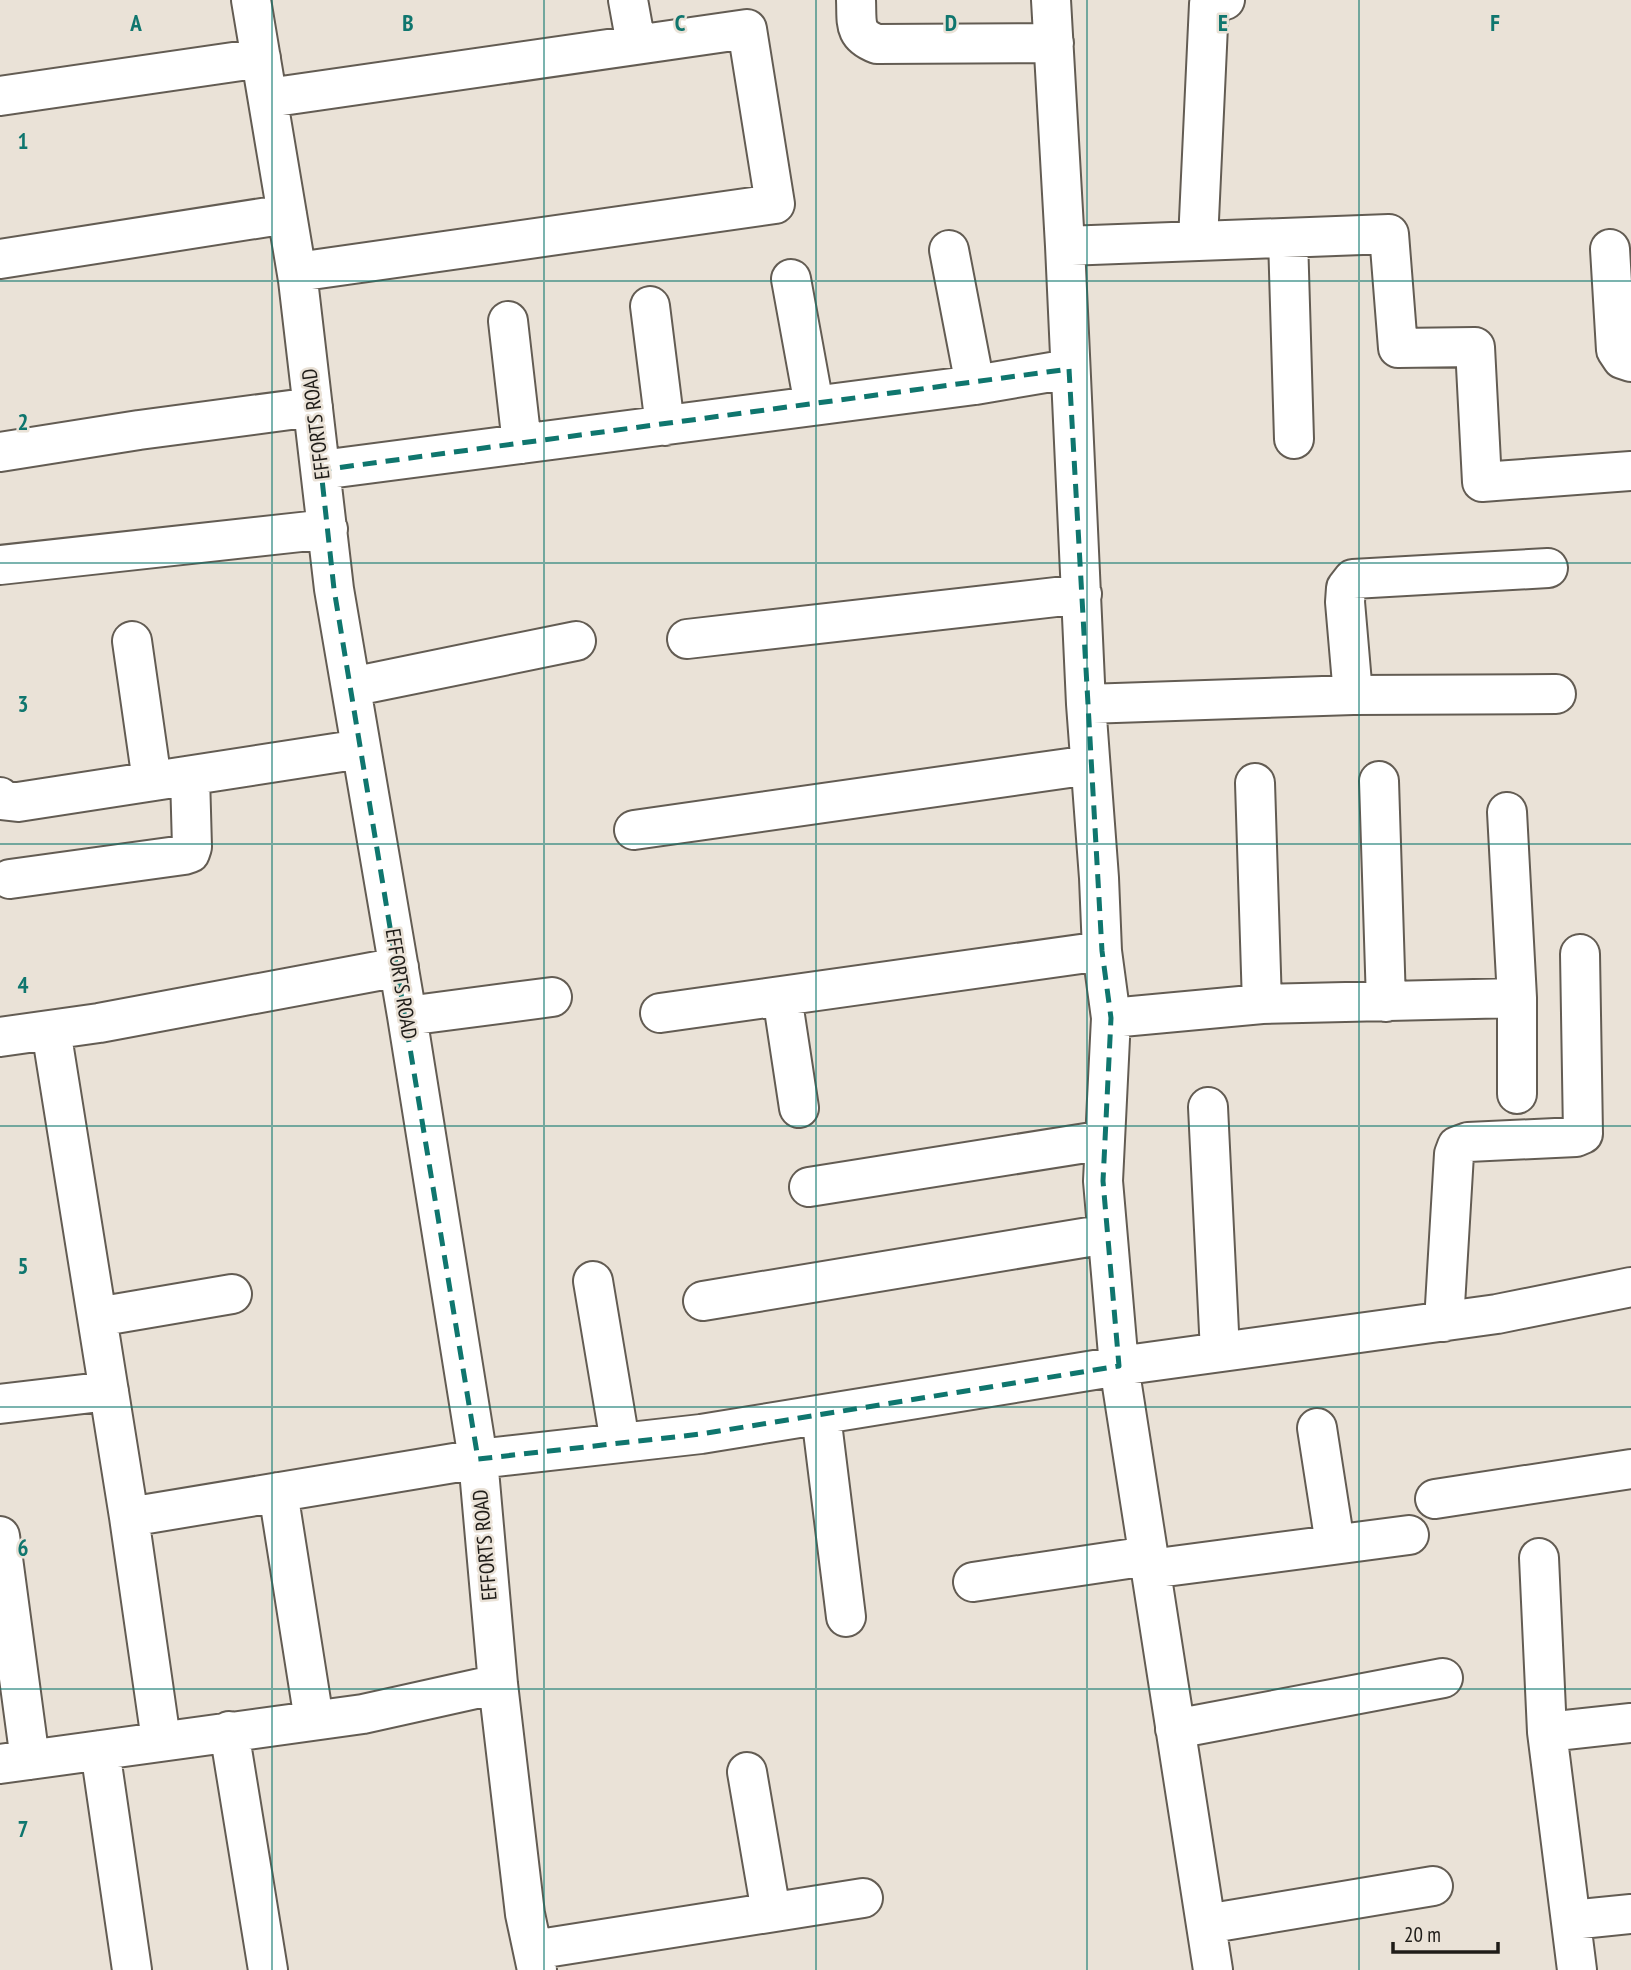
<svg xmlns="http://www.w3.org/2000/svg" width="1631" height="1970" font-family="'PT Sans Narrow',sans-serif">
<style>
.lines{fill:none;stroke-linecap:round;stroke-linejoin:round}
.minor-casing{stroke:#635c53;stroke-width:42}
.minor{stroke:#fff;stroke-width:38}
.marked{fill:none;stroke:#0f766e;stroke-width:5;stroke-dasharray:14 9;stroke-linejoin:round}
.grid{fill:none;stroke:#0f766e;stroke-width:2;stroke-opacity:0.55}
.labels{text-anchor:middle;stroke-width:5;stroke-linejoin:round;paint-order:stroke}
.street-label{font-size:21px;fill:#1f1c18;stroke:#eae2d7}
.grid-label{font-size:23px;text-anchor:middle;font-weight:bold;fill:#0f766e;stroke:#eae2d7;stroke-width:5;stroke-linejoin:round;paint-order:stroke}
</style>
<rect width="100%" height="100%" fill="#eae2d7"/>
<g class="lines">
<defs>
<path id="minor" d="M 251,0 L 298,280 L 334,589 L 407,1016 L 478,1459 L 498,1684 L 525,1914 L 537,1970
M 628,0 L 636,44
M 856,0 C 857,23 853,35 877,44 L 1054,43
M 1051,0 L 1065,246 L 1086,704 L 1099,878 L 1102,951 L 1111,1018 L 1103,1181 L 1119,1366 L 1213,1970
M 0,96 L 261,58
M 268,98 L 747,29 L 775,204 L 297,272
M 1288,238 L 1294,439
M 1198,241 L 1209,4 L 1225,0
M 1065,246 L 1389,234 L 1398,348 L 1475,347 L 1482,482 L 1631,471
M 1610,249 L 1616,350 L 1622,359 L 1631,362
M 949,250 L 975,385
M 0,259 L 287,214
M 791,279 L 814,405
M 650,306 L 665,426
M 508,321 L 522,444
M 0,452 L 139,430 L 313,407
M 321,470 L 975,385 L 1069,369
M 0,565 L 328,529
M 687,639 L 1082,594
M 132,641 L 152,781
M 351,687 L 576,641
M 1353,695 L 1345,602 L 1346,588 L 1353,579 L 1548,568
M 1086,704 L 1353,695 L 1556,694
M 1379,781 L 1386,1002
M 1255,783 L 1262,1004
M 0,797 L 2,800 L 18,802 L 361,749
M 1507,812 L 1517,998 L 1517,1094
M 634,830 L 1090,765
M 10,879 L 184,855 L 190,853 L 192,847 L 190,776
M 782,996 L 799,1108
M 660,1013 L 1102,951
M 407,1016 L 552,997
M 1111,1018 L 1262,1004 L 1517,998
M 51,1030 L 129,1517 L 161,1740
M 0,1037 L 99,1023 L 399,967
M 1208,1107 L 1220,1352
M 809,1187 L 1105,1140
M 593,1281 L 620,1442
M 703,1301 L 1107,1234
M 97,1317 L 232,1294
M 1444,1322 L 1454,1154 L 1457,1146 L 1468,1142 L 1576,1137 L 1583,1134 L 1580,954
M 0,1404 L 109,1391
M 821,1415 L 846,1617
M 1317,1428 L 1335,1544
M 278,1492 L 314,1720
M 1435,1499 L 1631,1469
M 129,1517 L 478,1459 L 701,1434 L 1119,1366 L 1497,1314 L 1631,1287
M 0,1536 L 30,1760
M 1539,1558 L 1547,1732
M 1150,1569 L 1409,1535
M 973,1582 L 1148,1556
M 1175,1729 L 1443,1678
M 229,1731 L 268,1970
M 100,1750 L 132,1970
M 0,1764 L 363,1714 L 498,1684
M 747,1772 L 771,1912
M 1571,1920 L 1631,1914
M 1206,1924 L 1433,1886
M 533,1950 L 863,1898
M 1577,1970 L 1547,1732 L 1631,1723"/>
</defs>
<use href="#minor" class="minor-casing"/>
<use href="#minor" class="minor"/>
</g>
<path class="marked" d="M 1069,369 L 1102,951 L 1111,1018 L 1103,1181 L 1119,1366 L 701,1434 L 478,1459 L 334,589 L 321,470 Z"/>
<path class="grid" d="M 272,0 L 272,1970M 544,0 L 544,1970M 816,0 L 816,1970M 1087,0 L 1087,1970M 1359,0 L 1359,1970M 0,281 L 1631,281M 0,563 L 1631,563M 0,844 L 1631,844M 0,1126 L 1631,1126M 0,1407 L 1631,1407M 0,1689 L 1631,1689"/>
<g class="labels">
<g class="street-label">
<text transform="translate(316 424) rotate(-97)" y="7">EFFORTS ROAD</text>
<text transform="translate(401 984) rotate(81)" y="7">EFFORTS ROAD</text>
<text transform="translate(485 1545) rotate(-95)" y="7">EFFORTS ROAD</text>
</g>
</g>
<g class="grid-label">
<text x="136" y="31">A</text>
<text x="408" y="31">B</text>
<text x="680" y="31">C</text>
<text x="951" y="31">D</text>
<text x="1223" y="31">E</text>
<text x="1495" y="31">F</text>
<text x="23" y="149">1</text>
<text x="23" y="430">2</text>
<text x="23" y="712">3</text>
<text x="23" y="993">4</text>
<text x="23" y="1274">5</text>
<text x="23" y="1556">6</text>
<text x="23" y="1837">7</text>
</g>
<path d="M1393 1942v10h105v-10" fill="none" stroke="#1f1c18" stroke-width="3.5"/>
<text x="1404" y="1942" font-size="21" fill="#1f1c18" stroke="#eae2d7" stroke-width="5" paint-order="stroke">20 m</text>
</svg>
